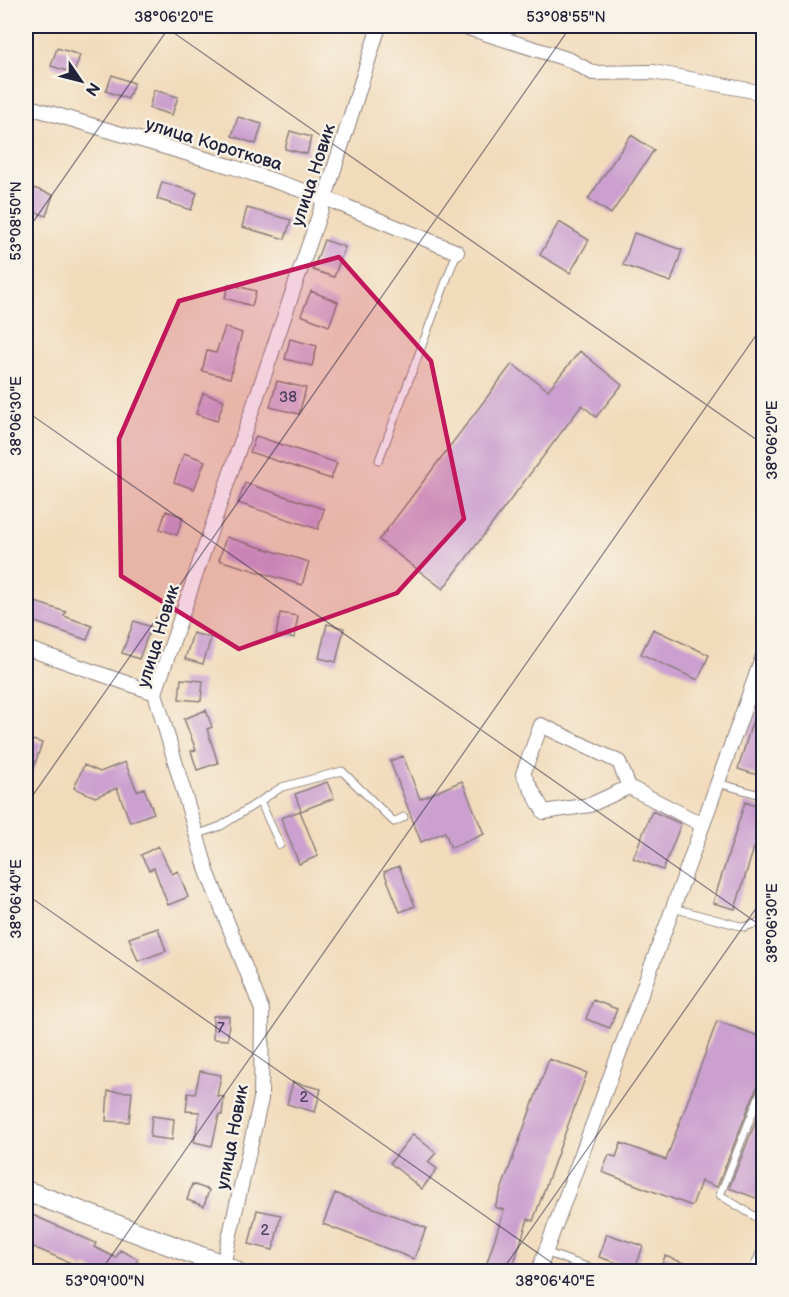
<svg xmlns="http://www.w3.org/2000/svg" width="789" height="1297" font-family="'Balsamiq Sans',sans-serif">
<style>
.building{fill:#cb9fcf}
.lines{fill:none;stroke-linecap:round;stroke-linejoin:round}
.service-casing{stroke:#8a7e7b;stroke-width:9}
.minor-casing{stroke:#8a7e7b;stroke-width:16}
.secondary-casing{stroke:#8a7e7b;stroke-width:22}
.service{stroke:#fff;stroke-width:7}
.minor{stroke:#fff;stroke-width:14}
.secondary{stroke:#fff;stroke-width:20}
.marked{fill:#c2185b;fill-opacity:0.2;stroke:#c2185b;stroke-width:4.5;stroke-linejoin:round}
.ticks{fill:none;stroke:#22223b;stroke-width:1.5;stroke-opacity:0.45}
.labels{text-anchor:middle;stroke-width:5;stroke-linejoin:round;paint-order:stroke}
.number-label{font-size:15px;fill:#4c4160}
.street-label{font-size:18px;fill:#22223b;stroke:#f7f3e8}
.neatline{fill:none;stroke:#22223b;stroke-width:2}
.ticks-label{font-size:15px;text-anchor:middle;fill:#22223b}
</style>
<rect width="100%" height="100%" fill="#f7f3e8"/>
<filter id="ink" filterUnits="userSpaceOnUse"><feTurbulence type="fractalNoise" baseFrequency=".0167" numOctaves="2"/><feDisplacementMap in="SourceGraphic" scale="12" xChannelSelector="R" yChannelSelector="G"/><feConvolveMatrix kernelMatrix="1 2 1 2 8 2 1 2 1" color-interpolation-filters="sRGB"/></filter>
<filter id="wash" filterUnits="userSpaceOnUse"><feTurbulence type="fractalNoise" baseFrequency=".008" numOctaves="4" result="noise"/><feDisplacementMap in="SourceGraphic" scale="24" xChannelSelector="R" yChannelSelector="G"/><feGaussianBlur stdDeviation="1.35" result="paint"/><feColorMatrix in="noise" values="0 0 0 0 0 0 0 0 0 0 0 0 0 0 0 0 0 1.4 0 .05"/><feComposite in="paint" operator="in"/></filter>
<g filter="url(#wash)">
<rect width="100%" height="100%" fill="#f2dbbb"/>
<g id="blocks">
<path class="building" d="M 57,48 L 80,55 L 74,73 L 51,66 Z
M 112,75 L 134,83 L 128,99 L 106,91 Z
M 154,90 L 178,97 L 172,115 L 149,108 Z
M 238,117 L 262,124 L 256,144 L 232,136 Z
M 290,131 L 311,137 L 307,154 L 285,149 Z
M 631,135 L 654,150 L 611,214 L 588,199 Z
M 162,182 L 197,193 L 191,210 L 157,199 Z
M 28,186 L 53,195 L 46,216 L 26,208 L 26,193 Z
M 247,208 L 291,220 L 285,239 L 242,227 Z
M 559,222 L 589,240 L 570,273 L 540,255 Z
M 634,233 L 682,250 L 671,282 L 623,265 Z
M 324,240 L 345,247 L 334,277 L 313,270 Z
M 229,284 L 256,291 L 252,306 L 225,298 Z
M 311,291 L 338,302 L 329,326 L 301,315 Z
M 225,327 L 242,333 L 230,378 L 202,371 L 207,351 L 216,353 Z
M 290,339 L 317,346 L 312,366 L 285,359 Z
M 580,351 L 622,385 L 596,417 L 582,405 L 443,589 L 379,540 L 512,364 L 548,390 Z
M 277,381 L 306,388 L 299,414 L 270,407 Z
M 203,393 L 224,400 L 217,421 L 196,414 Z
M 256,436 L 337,463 L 331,479 L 250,452 Z
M 184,453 L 205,461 L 194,489 L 174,482 Z
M 245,483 L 324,509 L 318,529 L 238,503 Z
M 166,511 L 183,517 L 177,535 L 160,529 Z
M 226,537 L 309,562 L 302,585 L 219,560 Z
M 26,599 L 66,612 L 64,616 L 92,626 L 87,640 L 26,619 Z
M 280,613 L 298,616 L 294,638 L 276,635 Z
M 134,621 L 151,627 L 139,659 L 122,653 Z
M 327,624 L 344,628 L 336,662 L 319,658 Z
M 653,629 L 709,655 L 698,680 L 641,654 Z
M 193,633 L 211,638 L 203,664 L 185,659 Z
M 181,679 L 203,681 L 201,701 L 179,699 Z
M 761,693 L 764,694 L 764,777 L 738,769 Z
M 206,710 L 212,727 L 207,729 L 218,763 L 197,770 L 191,751 L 196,750 L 184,719 Z
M 26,738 L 42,743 L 28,785 L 26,785 Z
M 403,756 L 420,799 L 462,781 L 484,834 L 451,848 L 445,832 L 421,842 L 390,761 Z
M 125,762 L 137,791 L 144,788 L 154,813 L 130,822 L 117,788 L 95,797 L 74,788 L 84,765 L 100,772 Z
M 327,782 L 334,798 L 301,811 L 295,794 Z
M 745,802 L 764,809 L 764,851 L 754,848 L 735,909 L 713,903 Z
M 300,811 L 318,856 L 299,864 L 281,818 Z
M 652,811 L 681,824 L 663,870 L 633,858 Z
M 158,846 L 172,874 L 178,871 L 188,897 L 168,905 L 154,868 L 149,870 L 141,855 Z
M 399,866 L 415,906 L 400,912 L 384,872 Z
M 158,928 L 166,951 L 138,961 L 129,938 Z
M 593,1000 L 617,1009 L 610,1028 L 586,1019 Z
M 213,1016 L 229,1016 L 228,1040 L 213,1039 Z
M 717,1021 L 764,1038 L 764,1078 L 759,1082 L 717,1187 L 701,1181 L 692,1206 L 602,1172 L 609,1155 L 616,1157 L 621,1143 L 666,1160 Z
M 549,1059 L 587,1073 L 533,1221 L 528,1219 L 511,1272 L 484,1272 L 504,1210 L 495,1207 Z
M 200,1071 L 221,1075 L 217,1096 L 224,1097 L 222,1115 L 219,1115 L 212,1146 L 194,1142 L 200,1112 L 186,1111 L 188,1093 L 195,1094 Z
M 293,1082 L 321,1089 L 315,1112 L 287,1104 Z
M 108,1091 L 132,1092 L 129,1122 L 106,1121 Z
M 764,1101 L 764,1201 L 729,1188 Z
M 152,1116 L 174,1119 L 172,1140 L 150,1137 Z
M 413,1134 L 436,1153 L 428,1162 L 437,1169 L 422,1189 L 390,1163 Z
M 192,1184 L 209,1190 L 204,1206 L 187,1200 Z
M 335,1193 L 426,1228 L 414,1259 L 323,1224 Z
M 257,1210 L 281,1215 L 273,1250 L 249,1244 Z
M 26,1212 L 96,1243 L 94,1247 L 116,1258 L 120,1250 L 138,1259 L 132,1272 L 97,1272 L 86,1266 L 85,1269 L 26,1244 Z
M 607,1234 L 643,1246 L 635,1269 L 599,1257 Z
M 665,1256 L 703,1270 L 703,1272 L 659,1272 Z"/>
</g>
</g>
<g filter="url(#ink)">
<use href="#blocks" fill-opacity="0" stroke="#8a7e7b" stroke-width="1.5"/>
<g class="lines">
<defs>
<path id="service" d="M 379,460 L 457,252
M 718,783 L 764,796
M 260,801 L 280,845
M 196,835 L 221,826 L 282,787 L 342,771 L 394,822 L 404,817
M 673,908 L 744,927 L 758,923 L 764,914
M 764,1084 L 720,1195 L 764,1222
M 545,1252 L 601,1272"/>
<path id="minor" d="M 462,26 L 570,60 L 593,73 L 653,72 L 764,93
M 26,106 L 233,167 L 325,198 L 457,252
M 26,648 L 155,693
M 629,787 L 619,762 L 541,725 L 523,774 L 544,812 L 590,805 L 629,787 L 703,825
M 226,1272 L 223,1265 L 261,1099 L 262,1010 L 207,871 L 155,693 L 325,198 L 379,26
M 538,1272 L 673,908 L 764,653
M 756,1272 L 764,1253"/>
<path id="secondary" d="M 26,1191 L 223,1265 L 236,1272"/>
</defs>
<use href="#service" class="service-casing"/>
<use href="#minor" class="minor-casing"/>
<use href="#secondary" class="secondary-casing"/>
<use href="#service" class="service"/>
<use href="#minor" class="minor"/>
<use href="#secondary" class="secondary"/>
</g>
</g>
<path class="marked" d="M 339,257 L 431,361 L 464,519 L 397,593 L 239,649 L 121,576 L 119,439 L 179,301 Z"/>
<path class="ticks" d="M 164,26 L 764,445M 26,232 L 170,26M 26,411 L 764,928M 26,805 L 571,26M 26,894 L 565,1272M 100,1272 L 764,324M 501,1272 L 764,897"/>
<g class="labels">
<g class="number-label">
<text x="288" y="402">38</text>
<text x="221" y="1033">7</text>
<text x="304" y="1102">2</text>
<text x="265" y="1235">2</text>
</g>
<g class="street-label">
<text transform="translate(214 144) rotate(17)" y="6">улица Короткова</text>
<text transform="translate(313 175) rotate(-72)" y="6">улица Новик</text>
<text transform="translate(158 636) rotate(-73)" y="6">улица Новик</text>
<text transform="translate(232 1137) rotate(-79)" y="6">улица Новик</text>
</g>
</g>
<rect width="789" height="1297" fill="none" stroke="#f7f3e8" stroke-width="66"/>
<g transform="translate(81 81) rotate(125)" stroke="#f7f3e8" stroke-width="4.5" paint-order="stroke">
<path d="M0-4.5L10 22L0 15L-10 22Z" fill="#22223b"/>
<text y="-9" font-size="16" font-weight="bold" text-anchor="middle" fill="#22223b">N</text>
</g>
<rect x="33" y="33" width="723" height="1231" class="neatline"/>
<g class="ticks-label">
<text x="174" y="22">38°06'20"E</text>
<text x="566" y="22">53°08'55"N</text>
<text transform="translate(16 221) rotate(-90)" y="5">53°08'50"N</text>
<text transform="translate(16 416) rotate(-90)" y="5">38°06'30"E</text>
<text transform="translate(772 440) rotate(-90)" y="5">38°06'20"E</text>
<text transform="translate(16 899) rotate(-90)" y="5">38°06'40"E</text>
<text transform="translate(772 923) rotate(-90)" y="5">38°06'30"E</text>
<text x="105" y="1286">53°09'00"N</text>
<text x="555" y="1286">38°06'40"E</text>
</g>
</svg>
